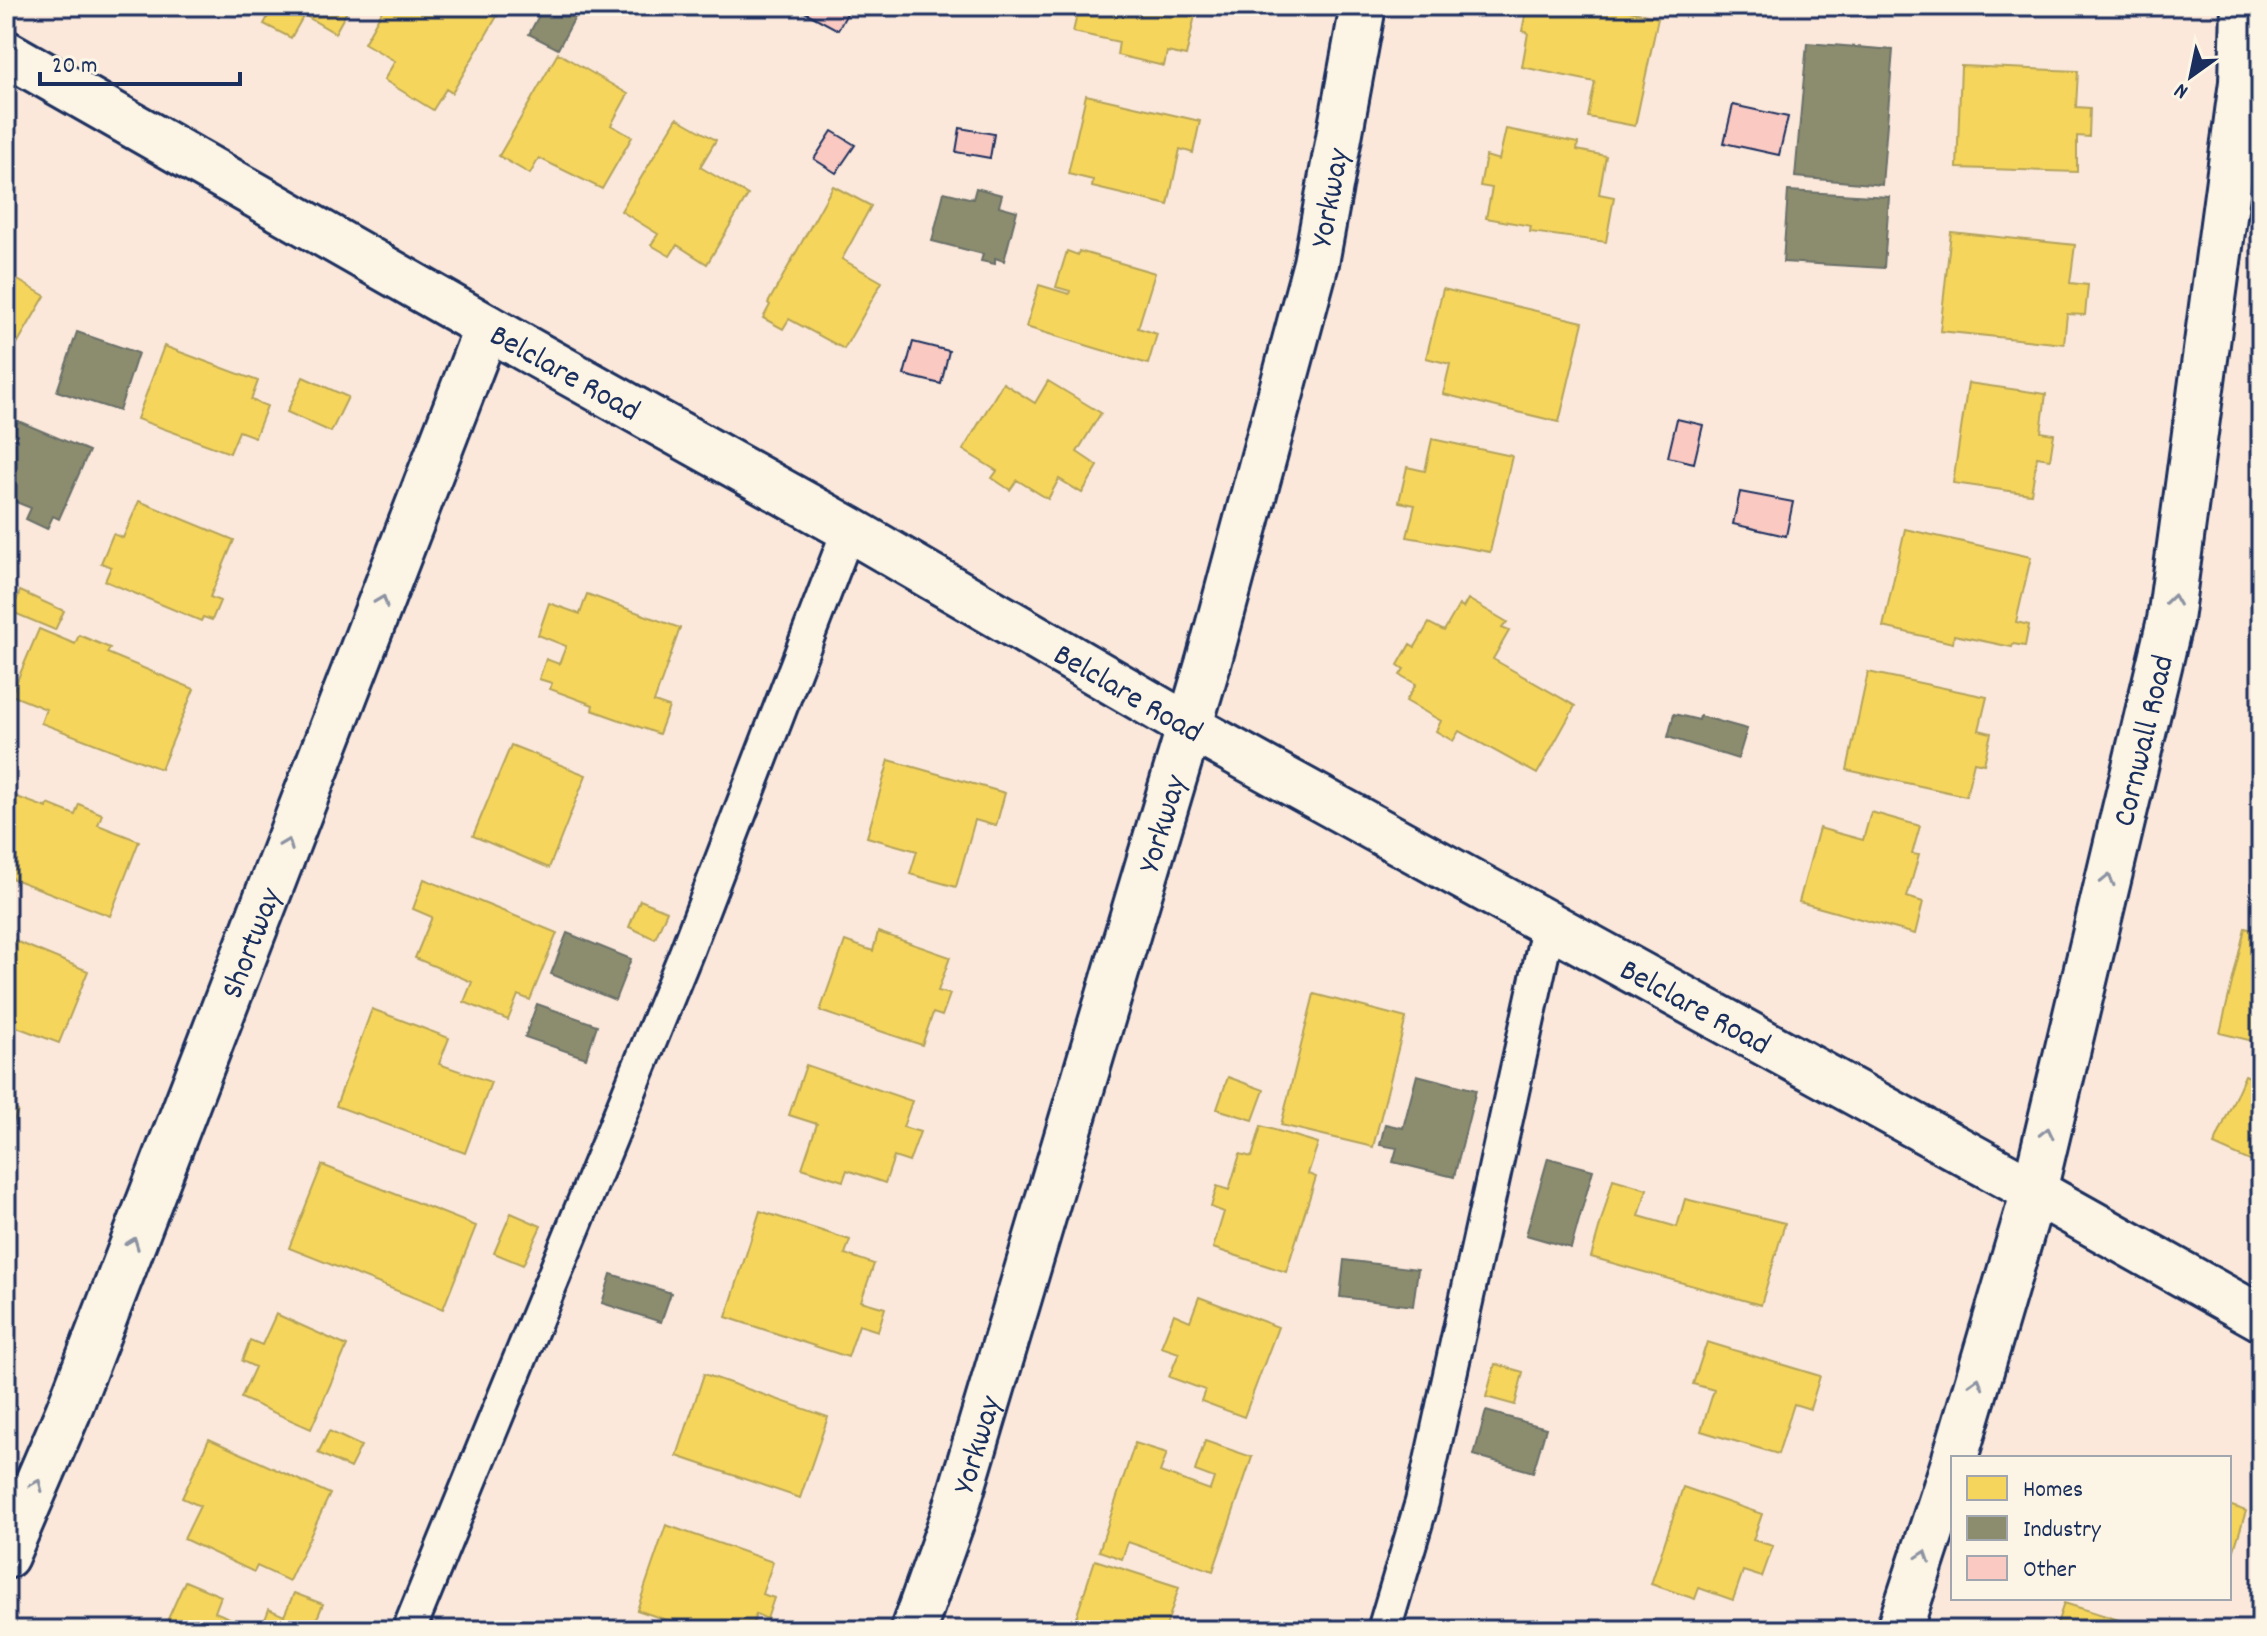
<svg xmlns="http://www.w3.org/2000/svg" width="2267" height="1636" font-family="Dekko,sans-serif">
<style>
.homes{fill:#f6d55c;stroke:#b4a35d;stroke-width:2}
.industry{fill:#8c8c6e;stroke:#6a7069;stroke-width:2}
.building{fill:#f9c9c2;stroke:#1b2f5e;stroke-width:2}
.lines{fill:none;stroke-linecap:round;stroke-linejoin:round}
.lane-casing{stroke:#1b2f5e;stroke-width:38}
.street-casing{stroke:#1b2f5e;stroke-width:50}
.secondary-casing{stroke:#1b2f5e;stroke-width:50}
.lane{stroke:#fcf5e5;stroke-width:32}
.street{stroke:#fcf5e5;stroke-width:44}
.secondary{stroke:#fcf5e5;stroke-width:44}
.oneway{stroke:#8c92a2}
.labels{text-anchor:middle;stroke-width:8;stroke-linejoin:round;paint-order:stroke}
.street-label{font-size:32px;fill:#1b2f5e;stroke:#fcf5e5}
</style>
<rect width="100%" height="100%" fill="#fbe8da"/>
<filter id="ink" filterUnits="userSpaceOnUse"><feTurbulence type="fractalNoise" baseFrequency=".0125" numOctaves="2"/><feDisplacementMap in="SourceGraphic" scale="16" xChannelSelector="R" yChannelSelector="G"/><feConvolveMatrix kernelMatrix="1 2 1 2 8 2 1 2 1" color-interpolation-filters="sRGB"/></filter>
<g filter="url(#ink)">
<path class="homes" d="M 271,6 L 350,6 L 335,33 L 304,15 L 291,38 L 264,24 L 273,7 Z
M 385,6 L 503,6 L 452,93 L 446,89 L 433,110 L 384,80 L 395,61 L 364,43 Z
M 1079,6 L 1197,6 L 1186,56 L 1167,52 L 1164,66 L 1117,55 L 1119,42 L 1073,32 Z
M 1527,6 L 1610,6 L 1658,18 L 1635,126 L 1588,117 L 1595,82 L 1522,67 L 1528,33 L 1522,31 Z
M 1998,6 L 2079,6 L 2079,12 L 1998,10 Z
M 558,53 L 628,94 L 611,125 L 632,137 L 602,189 L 539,158 L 530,174 L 499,156 Z
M 1961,66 L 2078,71 L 2076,107 L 2090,108 L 2089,137 L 2077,136 L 2077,172 L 1957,168 Z
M 1086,95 L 1200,121 L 1193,153 L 1180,149 L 1168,205 L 1092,187 L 1093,180 L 1068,174 Z
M 677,118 L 716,140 L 700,167 L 748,195 L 707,264 L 677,245 L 670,256 L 651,245 L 658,234 L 621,211 Z
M 1506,129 L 1578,143 L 1577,150 L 1606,156 L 1599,194 L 1614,197 L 1606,242 L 1530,232 L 1531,226 L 1486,218 L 1492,188 L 1480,186 L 1486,156 L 1499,160 Z
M 833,186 L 871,206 L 842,259 L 882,282 L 844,349 L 789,319 L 783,329 L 763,318 L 770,305 L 768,303 Z
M 1951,232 L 2075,245 L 2070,283 L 2088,285 L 2085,315 L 2067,314 L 2064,344 L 1940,331 Z
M 1067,251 L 1078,255 L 1079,251 L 1155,273 L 1138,328 L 1157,334 L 1148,364 L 1026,327 L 1039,285 L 1069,294 L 1070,291 L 1056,287 Z
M 6,273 L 45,296 L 7,361 L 6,360 Z
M 1443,289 L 1583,322 L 1559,422 L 1443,394 L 1450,364 L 1426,358 Z
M 164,346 L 258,381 L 251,400 L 267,406 L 255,437 L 239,431 L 230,453 L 137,419 Z
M 303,377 L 348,397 L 331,432 L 287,412 Z
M 1048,381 L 1101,413 L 1077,452 L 1098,466 L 1082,493 L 1059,479 L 1048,499 L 1017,480 L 1010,490 L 992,478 L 997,471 L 963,450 L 1003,383 L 1035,403 Z
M 1968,383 L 2046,394 L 2041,432 L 2054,434 L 2050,459 L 2037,457 L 2031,494 L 1953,483 Z
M 1432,439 L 1512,456 L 1490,552 L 1407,537 L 1415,505 L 1399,502 L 1407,467 L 1425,471 Z
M 139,501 L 234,540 L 210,597 L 220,601 L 212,620 L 203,617 L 201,621 L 105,581 L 111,567 L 101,563 L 113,534 L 123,538 Z
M 1905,529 L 2031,557 L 2016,622 L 2029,625 L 2025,646 L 2013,644 L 2012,647 L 1954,635 L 1953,643 L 1883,627 Z
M 20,591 L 64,611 L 55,630 L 12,612 Z
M 587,594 L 680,628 L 654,702 L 669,707 L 659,734 L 592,710 L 593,705 L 550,689 L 552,683 L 539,679 L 546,659 L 559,664 L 566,646 L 538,635 L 549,603 L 580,614 Z
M 1468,599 L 1507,622 L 1502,628 L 1509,631 L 1493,659 L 1575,706 L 1537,774 L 1459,731 L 1453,741 L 1436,731 L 1441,721 L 1406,701 L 1416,684 L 1400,675 L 1404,669 L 1398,665 L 1410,644 L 1415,647 L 1429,623 L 1444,631 L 1459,605 L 1463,608 Z
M 39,629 L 75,644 L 79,635 L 110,648 L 107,653 L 194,689 L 161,769 L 41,723 L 46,709 L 11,695 Z
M 1868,672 L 1987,697 L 1979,730 L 1991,733 L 1984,764 L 1974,762 L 1966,796 L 1847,770 Z
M 511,745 L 586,775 L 549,868 L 473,836 Z
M 889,760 L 1005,793 L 996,826 L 975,820 L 956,887 L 910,874 L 917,851 L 867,837 Z
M 6,793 L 47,808 L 48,804 L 75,815 L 79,804 L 102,814 L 98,825 L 139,841 L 110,916 L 6,876 Z
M 1871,812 L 1920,826 L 1912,854 L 1919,855 L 1907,897 L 1923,902 L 1915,934 L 1799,902 L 1819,828 L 1863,840 Z
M 424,879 L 557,933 L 530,1000 L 518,995 L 508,1020 L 464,1002 L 472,982 L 415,958 L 432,917 L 413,909 Z
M 640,900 L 667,911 L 655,939 L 629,927 Z
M 2245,928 L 2261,932 L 2261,1043 L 2220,1033 Z
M 878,932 L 950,957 L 938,991 L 950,994 L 942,1016 L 933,1013 L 922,1045 L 820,1011 L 845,941 L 873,951 Z
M 6,937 L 88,971 L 59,1043 L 6,1023 Z
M 1314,994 L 1406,1018 L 1373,1147 L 1281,1125 Z
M 372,1009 L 449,1038 L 439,1064 L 491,1082 L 465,1153 L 336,1106 Z
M 806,1065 L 912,1101 L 903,1127 L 920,1132 L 909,1162 L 894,1157 L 885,1183 L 847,1170 L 843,1181 L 802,1168 L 817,1124 L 789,1115 Z
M 2245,1075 L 2261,1082 L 2261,1166 L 2214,1145 Z
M 1228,1077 L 1264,1090 L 1253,1120 L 1217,1109 Z
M 6,1106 L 18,1111 L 6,1140 Z
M 1261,1126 L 1318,1143 L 1308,1174 L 1316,1177 L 1286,1272 L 1213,1248 L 1224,1212 L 1211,1207 L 1217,1186 L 1229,1190 L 1240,1154 L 1252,1157 Z
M 322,1165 L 476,1226 L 443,1309 L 289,1248 Z
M 1613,1179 L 1647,1189 L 1639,1216 L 1677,1227 L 1685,1199 L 1785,1223 L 1761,1305 L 1591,1257 Z
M 760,1211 L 850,1240 L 845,1254 L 874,1264 L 861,1301 L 885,1308 L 878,1331 L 859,1325 L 848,1357 L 726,1317 Z
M 511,1213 L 541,1226 L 523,1265 L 494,1253 Z
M 1199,1297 L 1278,1327 L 1244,1417 L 1201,1401 L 1205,1390 L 1169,1377 L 1179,1353 L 1161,1347 L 1174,1314 L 1190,1321 Z
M 276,1314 L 347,1346 L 311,1429 L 241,1398 L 255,1367 L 242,1361 L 250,1340 L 262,1345 Z
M 1707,1342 L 1820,1376 L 1810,1409 L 1794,1404 L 1778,1454 L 1701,1431 L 1714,1390 L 1693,1384 Z
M 1495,1364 L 1523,1372 L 1515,1405 L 1486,1397 Z
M 704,1374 L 828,1417 L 800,1498 L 677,1456 Z
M 329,1431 L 361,1446 L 350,1468 L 318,1453 Z
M 209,1439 L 330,1494 L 289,1581 L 257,1566 L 254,1572 L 184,1539 L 200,1506 L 182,1498 Z
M 1205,1441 L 1252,1457 L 1213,1571 L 1128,1542 L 1122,1559 L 1099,1551 L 1135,1443 L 1167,1453 L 1160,1472 L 1210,1490 L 1214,1478 L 1195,1471 Z
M 1683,1487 L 1762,1514 L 1753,1540 L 1773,1546 L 1762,1577 L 1743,1571 L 1733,1600 L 1699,1588 L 1695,1599 L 1651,1584 Z
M 2229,1505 L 2246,1511 L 2229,1566 Z
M 666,1525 L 773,1562 L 762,1594 L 774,1598 L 767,1619 L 756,1614 L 751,1630 L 696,1630 L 637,1610 Z
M 1095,1560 L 1179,1587 L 1165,1630 L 1072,1630 Z
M 185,1581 L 221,1596 L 215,1612 L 258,1630 L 163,1630 Z
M 294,1593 L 323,1604 L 313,1628 L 317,1630 L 261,1630 L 269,1609 L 284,1616 Z
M 2064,1603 L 2138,1626 L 2137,1630 L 2055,1630 Z"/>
<path class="industry" d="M 544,6 L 581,6 L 558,49 L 529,34 Z
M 1807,43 L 1893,50 L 1882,185 L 1795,177 Z
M 976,188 L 1002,195 L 999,206 L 1017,211 L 1004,261 L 995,258 L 995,264 L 981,261 L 983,254 L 932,241 L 944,192 L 973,199 Z
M 1788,191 L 1889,197 L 1884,268 L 1783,262 Z
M 77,332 L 138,353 L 119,411 L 57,391 Z
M 18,421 L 89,451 L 59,519 L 53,516 L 47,529 L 26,519 L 31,508 L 6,498 L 6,447 Z
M 1674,714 L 1699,720 L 1700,716 L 1747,729 L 1738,759 L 1668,737 Z
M 567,933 L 631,959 L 615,1000 L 551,974 Z
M 537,1004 L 597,1025 L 586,1058 L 525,1037 Z
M 1417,1075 L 1476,1090 L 1454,1177 L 1393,1162 L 1397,1148 L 1380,1145 L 1385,1124 L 1403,1128 Z
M 1548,1158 L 1593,1170 L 1571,1248 L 1526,1235 Z
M 1344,1260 L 1418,1269 L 1413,1306 L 1340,1297 Z
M 611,1274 L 671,1293 L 661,1322 L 602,1303 Z
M 1486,1411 L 1546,1428 L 1533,1472 L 1474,1455 Z"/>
<path class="building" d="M 806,6 L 851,6 L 838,30 L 803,11 Z
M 1733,105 L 1788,117 L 1779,155 L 1724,143 Z
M 960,128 L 994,134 L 990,158 L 956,152 Z
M 832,131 L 855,145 L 836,173 L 814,159 Z
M 913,342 L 949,351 L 941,384 L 904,375 Z
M 1677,419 L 1703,425 L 1694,463 L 1668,457 Z
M 1740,492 L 1793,502 L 1786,536 L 1733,524 Z"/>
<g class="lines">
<defs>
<path id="lane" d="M 409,1630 L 686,953 L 849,529
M 1384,1630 L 1422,1502 L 1549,923"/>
<g id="street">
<path id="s1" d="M 1955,1458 L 2034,1191 L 2170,620 L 2242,82 L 2244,6"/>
<path id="s2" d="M 6,1556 L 68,1412 L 487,327"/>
<path id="s3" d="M 913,1630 L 955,1512 L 1208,664 L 1316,263 L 1363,6"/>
<path d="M 1899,1630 L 1953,1465"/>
</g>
<g id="secondary">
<path id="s4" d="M 6,53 L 487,327 L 849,529 L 1190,727 L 2034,1191 L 2261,1318"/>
</g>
</defs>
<use href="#lane" class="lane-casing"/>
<use href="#street" class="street-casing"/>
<use href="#secondary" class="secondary-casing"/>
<use href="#lane" class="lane"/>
<use href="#street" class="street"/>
<use href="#secondary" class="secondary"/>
</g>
<defs><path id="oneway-chevron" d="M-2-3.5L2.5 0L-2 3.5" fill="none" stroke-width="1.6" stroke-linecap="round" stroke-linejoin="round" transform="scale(2)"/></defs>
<g class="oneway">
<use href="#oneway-chevron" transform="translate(2173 600) rotate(-82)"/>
<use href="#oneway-chevron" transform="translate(382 601) rotate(-69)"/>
<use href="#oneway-chevron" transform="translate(287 844) rotate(-69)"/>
<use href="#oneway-chevron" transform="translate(2108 880) rotate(-77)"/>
<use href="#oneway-chevron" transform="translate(2047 1133) rotate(-77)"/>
<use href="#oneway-chevron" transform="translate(133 1243) rotate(-69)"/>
<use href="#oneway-chevron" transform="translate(1977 1383) rotate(-74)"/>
<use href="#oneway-chevron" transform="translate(37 1485) rotate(-67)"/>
<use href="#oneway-chevron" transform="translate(1924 1556) rotate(-71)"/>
</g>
</g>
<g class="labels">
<g class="street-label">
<text dy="11" stroke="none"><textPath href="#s3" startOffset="1492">Yorkway</textPath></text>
<text dy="11" stroke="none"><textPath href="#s4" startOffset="644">Belclare Road</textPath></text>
<text dy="11" stroke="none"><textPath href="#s4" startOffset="1292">Belclare Road</textPath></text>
<text dy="11" stroke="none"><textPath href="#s1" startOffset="742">Cornwall Road</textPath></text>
<text dy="11" stroke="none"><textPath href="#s3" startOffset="844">Yorkway</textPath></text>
<text dy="11" stroke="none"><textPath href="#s2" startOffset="660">Shortway</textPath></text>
<text dy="11" stroke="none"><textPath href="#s4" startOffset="1940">Belclare Road</textPath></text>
<text dy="11" stroke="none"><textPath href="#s3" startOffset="196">Yorkway</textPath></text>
</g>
</g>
<rect width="2267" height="1636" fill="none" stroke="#fcf5e5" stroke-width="32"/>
<rect x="16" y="16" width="2235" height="1604" fill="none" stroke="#1b2f5e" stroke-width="3" filter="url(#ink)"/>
<rect x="1951" y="1456" width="280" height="144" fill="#fcf5e5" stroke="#a2a6af" stroke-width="2"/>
<rect x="1967" y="1476" width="40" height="24" fill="#f6d55c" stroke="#a2a6af" stroke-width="2"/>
<text x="2023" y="1496" font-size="24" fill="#1b2f5e">Homes</text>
<rect x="1967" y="1516" width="40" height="24" fill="#8c8c6e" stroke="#a2a6af" stroke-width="2"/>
<text x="2023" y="1536" font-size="24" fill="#1b2f5e">Industry</text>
<rect x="1967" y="1556" width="40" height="24" fill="#f9c9c2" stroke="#a2a6af" stroke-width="2"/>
<text x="2023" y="1576" font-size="24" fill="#1b2f5e">Other</text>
<g transform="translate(2191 76) rotate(213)" stroke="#fcf5e5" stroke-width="6" paint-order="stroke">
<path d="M0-6L14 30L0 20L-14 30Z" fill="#1b2f5e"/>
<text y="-12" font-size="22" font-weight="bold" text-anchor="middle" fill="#1b2f5e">N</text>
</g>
<path d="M40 72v12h200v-12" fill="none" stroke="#1b2f5e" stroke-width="4"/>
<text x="52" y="72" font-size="24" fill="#1b2f5e" stroke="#fcf5e5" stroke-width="6" paint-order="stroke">20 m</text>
</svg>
